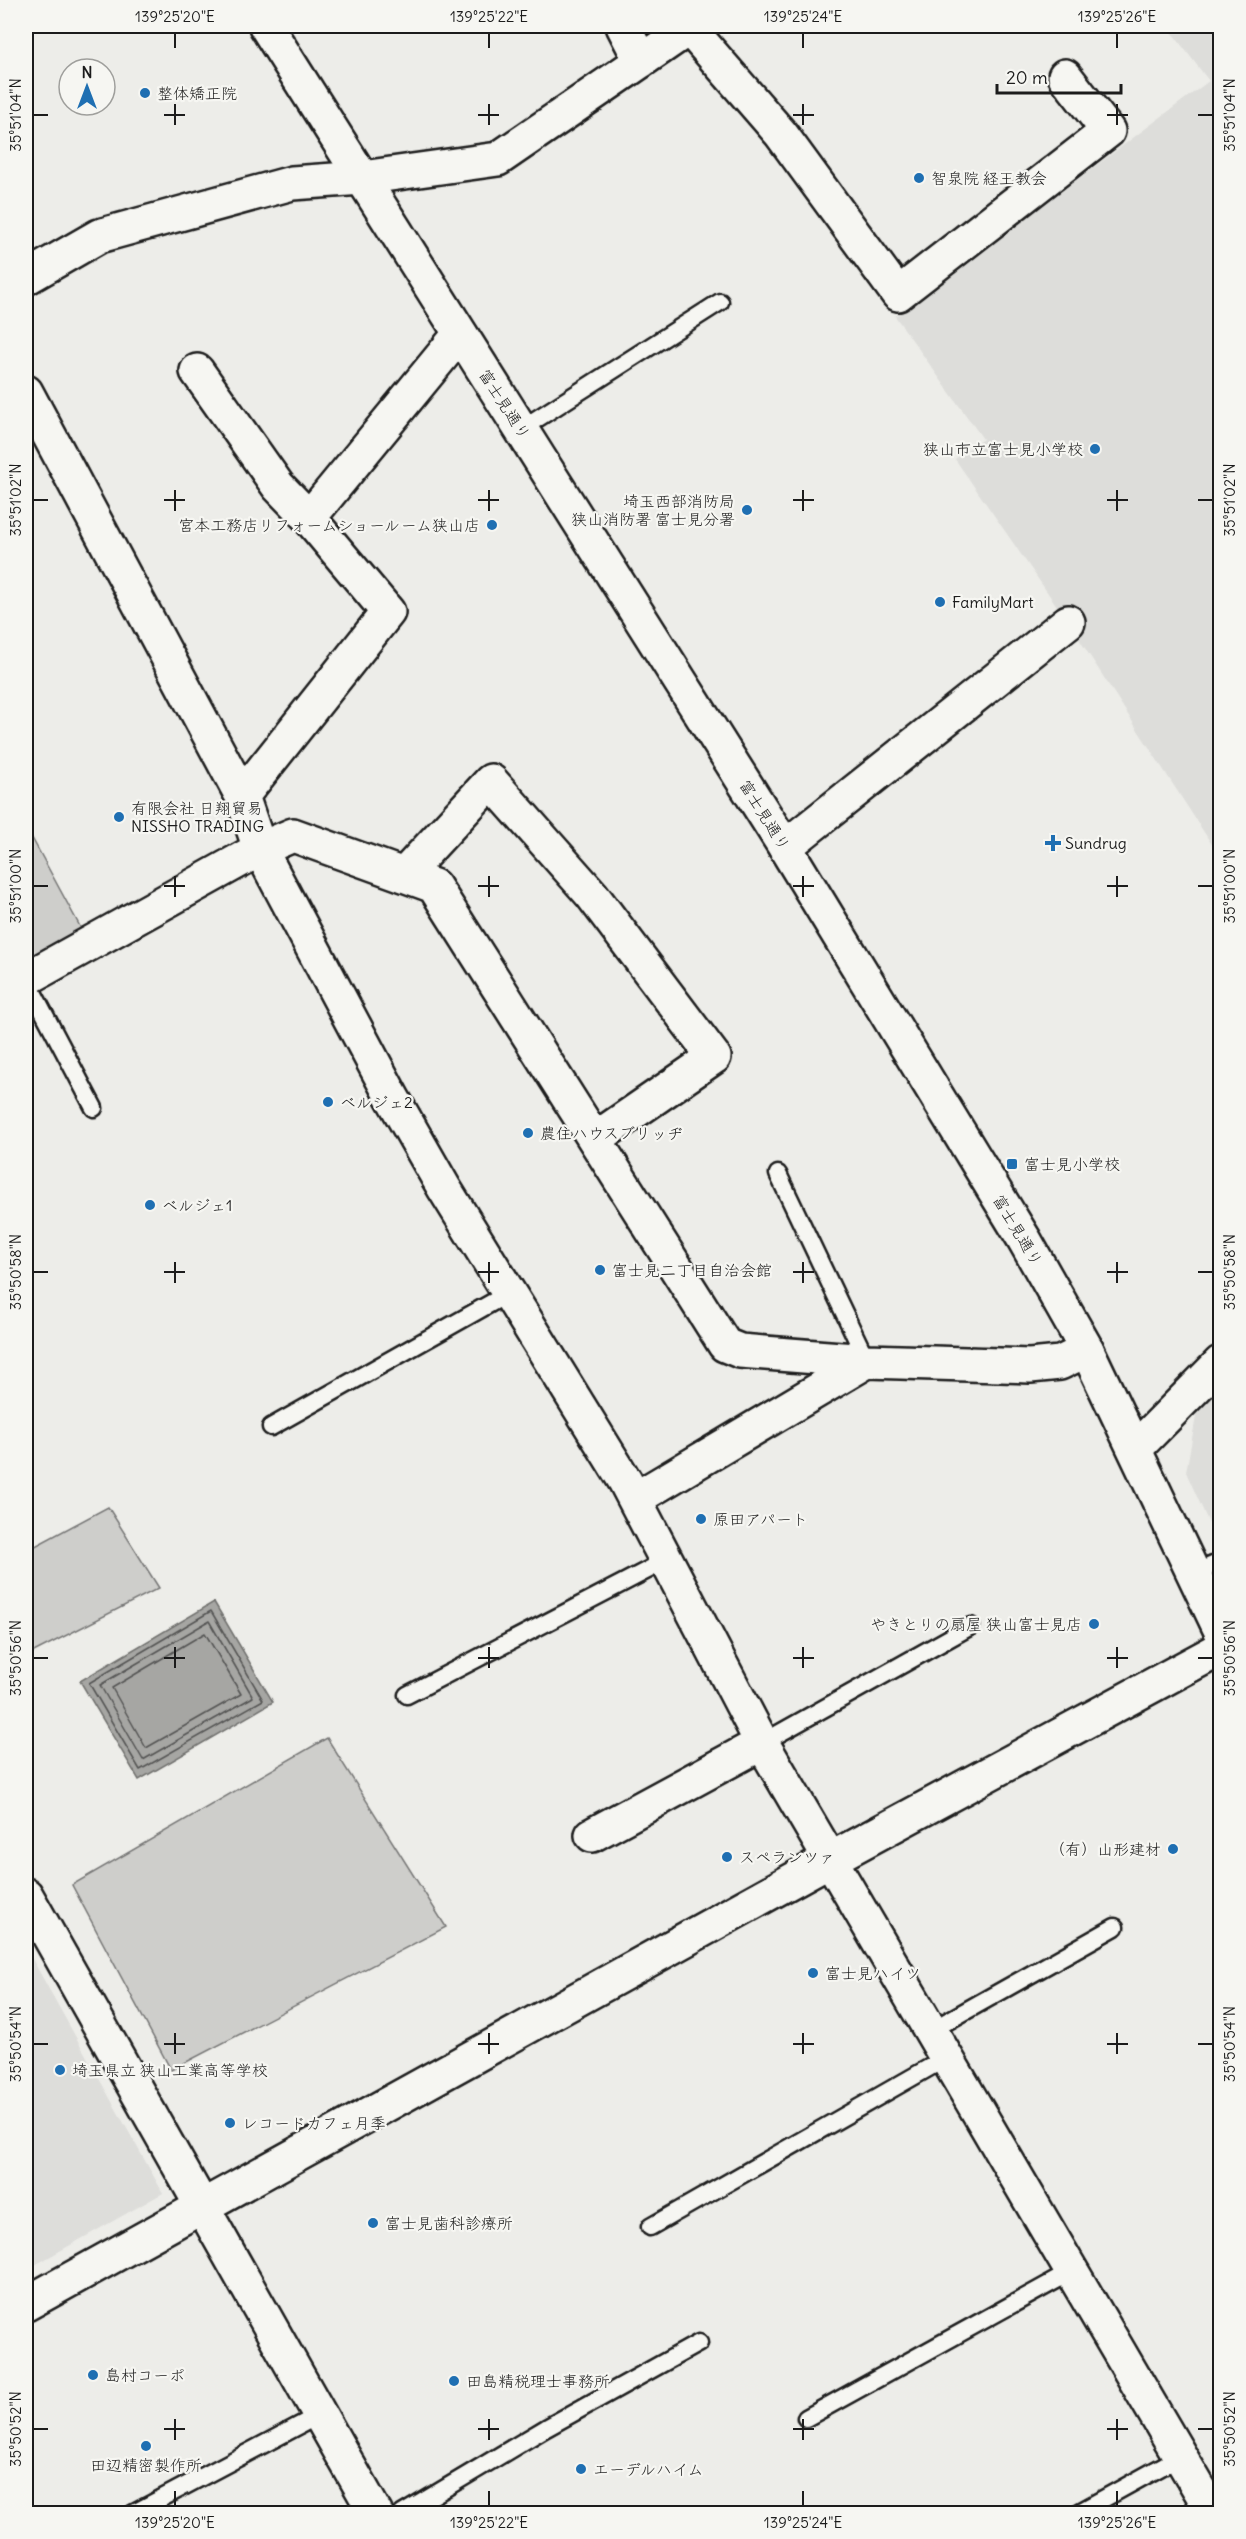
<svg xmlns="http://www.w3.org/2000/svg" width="1246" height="2539" font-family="Delius,'Klee One',sans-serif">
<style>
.built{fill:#ddddda}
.green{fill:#cececb;stroke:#757574;stroke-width:1.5}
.water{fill:#a6a6a3;stroke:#6f6f6d;stroke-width:1.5}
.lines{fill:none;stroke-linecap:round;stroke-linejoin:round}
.shore{stroke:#535352;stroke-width:1.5}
.service-casing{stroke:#1c1c1c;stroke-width:21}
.minor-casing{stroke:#1c1c1c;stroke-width:38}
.tertiary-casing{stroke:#1c1c1c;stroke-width:38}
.service{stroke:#f6f6f2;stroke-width:16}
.minor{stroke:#f6f6f2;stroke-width:33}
.tertiary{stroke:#f6f6f2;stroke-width:33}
.ticks{fill:none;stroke:#1c1c1c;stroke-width:2}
.poi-dot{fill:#1f6fb2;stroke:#f6f6f2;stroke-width:2}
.labels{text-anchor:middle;stroke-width:4.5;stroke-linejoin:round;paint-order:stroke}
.poi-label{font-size:16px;fill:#1c1c1c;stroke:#f6f6f2;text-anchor:start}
.street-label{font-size:16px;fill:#1c1c1c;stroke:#f6f6f2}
.neatline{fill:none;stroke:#1c1c1c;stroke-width:2}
.ticks-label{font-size:15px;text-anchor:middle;fill:#1c1c1c}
</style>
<rect width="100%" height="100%" fill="#edede9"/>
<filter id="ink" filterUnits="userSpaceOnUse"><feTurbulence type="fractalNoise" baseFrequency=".0167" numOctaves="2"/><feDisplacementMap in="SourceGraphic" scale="12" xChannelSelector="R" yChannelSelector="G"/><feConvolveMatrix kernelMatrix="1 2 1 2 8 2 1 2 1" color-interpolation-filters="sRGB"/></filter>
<g filter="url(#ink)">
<path class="built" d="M 1167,26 L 1220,26 L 1220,857 L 1068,622 L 955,459 L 983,439 L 895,316 L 1209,81 Z
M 1220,1388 L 1220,1548 L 1186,1472 L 1197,1411 Z
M 26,1948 L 163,2193 L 26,2270 Z"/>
<path class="green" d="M 26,827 L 84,934 L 26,964 Z
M 108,1507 L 159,1588 L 26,1656 L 26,1551 Z
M 327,1738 L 446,1927 L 171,2070 L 72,1885 Z"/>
<path class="water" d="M 214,1602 L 273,1702 L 139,1780 L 80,1681 Z"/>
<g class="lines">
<path class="shore" d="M 211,1611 L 263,1700 L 140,1770 L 89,1683 Z
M 209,1621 L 253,1697 L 143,1760 L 100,1685 Z
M 205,1633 L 241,1694 L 146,1748 L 112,1688 Z"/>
<defs>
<path id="service" d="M 521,429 L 720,302
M 26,979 L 94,1108
M 778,1174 L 867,1361
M 271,1427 L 509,1293
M 1194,1573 L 1220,1562
M 407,1695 L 667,1560
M 762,1743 L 971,1626
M 930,2031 L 1115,1927
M 650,2227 L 946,2058
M 806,2418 L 1071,2272
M 132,2514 L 319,2415
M 402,2514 L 546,2428 L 699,2343
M 1076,2514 L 1181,2456"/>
<path id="minor" d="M 623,26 L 641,61
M 26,278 L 99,236 L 292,183 L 362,178 L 498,159 L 689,28 L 781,134 L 898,294 L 1108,131 L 1065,76
M 197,371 L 278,486 L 309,518
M 26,392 L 242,796 L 260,849 L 392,1097 L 444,1188 L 625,1481 L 762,1743 L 1214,2514
M 242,796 L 388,612 L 309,518 L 460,334
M 785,847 L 1068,622
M 404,875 L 491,781 L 592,895 L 714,1057 L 595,1139
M 26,979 L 260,849 L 293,835 L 434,886 L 725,1345 L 740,1351 L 867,1361 L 1030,1366 L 1060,1363 L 1087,1350
M 1135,1449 L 1220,1363
M 635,1499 L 867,1361
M 592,1835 L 762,1743
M 26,1895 L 376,2514
M 26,2304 L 829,1860 L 1220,1649"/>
<path id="tertiary" d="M 266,26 L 785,847 L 1024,1239 L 1087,1350 L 1220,1629"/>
</defs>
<use href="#service" class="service-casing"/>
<use href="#minor" class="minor-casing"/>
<use href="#tertiary" class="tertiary-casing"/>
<use href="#service" class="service"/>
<use href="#minor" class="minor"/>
<use href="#tertiary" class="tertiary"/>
</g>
</g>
<path class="ticks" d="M 175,33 L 175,48M 489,33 L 489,48M 803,33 L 803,48M 1117,33 L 1117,48M 175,104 L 175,125M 489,104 L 489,125M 803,104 L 803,125M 1117,104 L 1117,125M 33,115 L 48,115M 164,115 L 185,115M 478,115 L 499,115M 793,115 L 814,115M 1107,115 L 1128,115M 1198,115 L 1213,115M 175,490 L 175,511M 489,490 L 489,511M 803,490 L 803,511M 1117,490 L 1117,511M 33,500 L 48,500M 164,500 L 185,500M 478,500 L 499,500M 793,500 L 814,500M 1107,500 L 1128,500M 1198,500 L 1213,500M 175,876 L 175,897M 489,876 L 489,897M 803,876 L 803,897M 1117,876 L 1117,897M 33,886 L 48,886M 164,886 L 185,886M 478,886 L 499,886M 793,886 L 814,886M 1107,886 L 1128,886M 1198,886 L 1213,886M 175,1262 L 175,1283M 489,1262 L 489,1283M 803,1262 L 803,1283M 1117,1262 L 1117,1283M 33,1272 L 48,1272M 164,1272 L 185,1272M 478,1272 L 499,1272M 793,1272 L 814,1272M 1107,1272 L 1128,1272M 1198,1272 L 1213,1272M 175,1647 L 175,1668M 489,1647 L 489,1668M 803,1647 L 803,1668M 1117,1647 L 1117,1668M 33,1658 L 48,1658M 164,1658 L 185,1658M 478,1658 L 499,1658M 793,1658 L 814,1658M 1107,1658 L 1128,1658M 1198,1658 L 1213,1658M 175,2033 L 175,2054M 489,2033 L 489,2054M 803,2033 L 803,2054M 1117,2033 L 1117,2054M 33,2044 L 48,2044M 164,2044 L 185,2044M 478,2044 L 499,2044M 793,2044 L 814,2044M 1107,2044 L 1128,2044M 1198,2044 L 1213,2044M 175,2419 L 175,2440M 489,2419 L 489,2440M 803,2419 L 803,2440M 1117,2419 L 1117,2440M 33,2429 L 48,2429M 164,2429 L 185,2429M 478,2429 L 499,2429M 793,2429 L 814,2429M 1107,2429 L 1128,2429M 1198,2429 L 1213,2429M 175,2491 L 175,2506M 489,2491 L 489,2506M 803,2491 L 803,2506M 1117,2491 L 1117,2506"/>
<g class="poi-dot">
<circle cx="145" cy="93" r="6"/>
<circle cx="919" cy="178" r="6"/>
<circle cx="1095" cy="449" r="6"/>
<circle cx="747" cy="510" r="6"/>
<circle cx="492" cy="525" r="6"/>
<circle cx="940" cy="602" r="6"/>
<circle cx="119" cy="817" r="6"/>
<path d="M1050 834h6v6h6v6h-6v6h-6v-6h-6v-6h6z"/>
<circle cx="328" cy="1102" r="6"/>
<circle cx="528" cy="1133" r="6"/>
<rect x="1006" y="1158" width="12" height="12" rx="3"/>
<circle cx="150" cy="1205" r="6"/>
<circle cx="600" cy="1270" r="6"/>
<circle cx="701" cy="1519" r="6"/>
<circle cx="1094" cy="1624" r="6"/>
<circle cx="1173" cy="1849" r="6"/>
<circle cx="727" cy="1857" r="6"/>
<circle cx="813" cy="1973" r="6"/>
<circle cx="60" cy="2070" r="6"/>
<circle cx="230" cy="2123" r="6"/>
<circle cx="373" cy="2223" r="6"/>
<circle cx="93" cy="2375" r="6"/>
<circle cx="454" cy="2381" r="6"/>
<circle cx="146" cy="2446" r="6"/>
<circle cx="581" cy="2469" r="6"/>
</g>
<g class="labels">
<g class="poi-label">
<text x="157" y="99">整体矯正院</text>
<text x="931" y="184">智泉院 経王教会</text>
<text x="1083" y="455" text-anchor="end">狭山市立富士見小学校</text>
<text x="735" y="507" text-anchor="end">埼玉西部消防局<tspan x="735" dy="18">狭山消防署 富士見分署</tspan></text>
<text x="480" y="531" text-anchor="end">宮本工務店リフォームショールーム狭山店</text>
<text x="952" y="608">FamilyMart</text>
<text x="131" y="814">有限会社 日翔貿易<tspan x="131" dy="18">NISSHO TRADING</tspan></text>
<text x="1065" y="849">Sundrug</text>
<text x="340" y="1108">ベルジェ2</text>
<text x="540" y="1139">農住ハウスブリッヂ</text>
<text x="1024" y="1170">富士見小学校</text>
<text x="162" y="1211">ベルジェ1</text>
<text x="612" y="1276">富士見二丁目自治会館</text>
<text x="713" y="1525">原田アパート</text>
<text x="1082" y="1630" text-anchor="end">やきとりの扇屋 狭山富士見店</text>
<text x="1161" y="1855" text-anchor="end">（有）山形建材</text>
<text x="739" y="1863">スペランツァ</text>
<text x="825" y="1979">富士見ハイツ</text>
<text x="72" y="2076">埼玉県立 狭山工業高等学校</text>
<text x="242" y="2129">レコードカフェ月季</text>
<text x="385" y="2229">富士見歯科診療所</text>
<text x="105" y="2381">島村コーポ</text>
<text x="466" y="2387">田島精税理士事務所</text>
<text x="146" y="2471" text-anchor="middle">田辺精密製作所</text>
<text x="593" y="2475">エーデルハイム</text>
</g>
<g class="street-label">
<text transform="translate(505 404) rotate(57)" y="6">富士見通り</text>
<text transform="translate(765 815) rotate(58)" y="6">富士見通り</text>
<text transform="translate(1018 1230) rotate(59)" y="6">富士見通り</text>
</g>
</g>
<rect width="1246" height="2539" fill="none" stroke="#f6f6f2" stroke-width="66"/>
<g transform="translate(87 87)"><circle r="28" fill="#f6f6f2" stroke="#9f9f9c" stroke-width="1.5"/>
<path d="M0-4.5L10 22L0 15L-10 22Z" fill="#1f6fb2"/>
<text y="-9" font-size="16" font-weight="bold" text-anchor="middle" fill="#1c1c1c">N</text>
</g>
<path d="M997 84v9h124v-9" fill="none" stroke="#1c1c1c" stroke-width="3"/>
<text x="1006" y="84" font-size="18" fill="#1c1c1c" stroke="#f6f6f2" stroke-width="4.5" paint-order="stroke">20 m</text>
<rect x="33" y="33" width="1180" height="2473" class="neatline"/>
<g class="ticks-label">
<text x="175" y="22">139°25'20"E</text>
<text x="489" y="22">139°25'22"E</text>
<text x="803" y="22">139°25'24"E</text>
<text x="1117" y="22">139°25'26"E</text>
<text transform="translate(16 115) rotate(-90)" y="5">35°51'04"N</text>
<text transform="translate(1230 115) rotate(-90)" y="5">35°51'04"N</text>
<text transform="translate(16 500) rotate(-90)" y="5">35°51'02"N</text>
<text transform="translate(1230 500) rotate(-90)" y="5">35°51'02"N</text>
<text transform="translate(16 886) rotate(-90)" y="5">35°51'00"N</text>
<text transform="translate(1230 886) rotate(-90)" y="5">35°51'00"N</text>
<text transform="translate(16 1272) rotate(-90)" y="5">35°50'58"N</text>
<text transform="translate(1230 1272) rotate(-90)" y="5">35°50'58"N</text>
<text transform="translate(16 1658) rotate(-90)" y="5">35°50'56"N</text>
<text transform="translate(1230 1658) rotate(-90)" y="5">35°50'56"N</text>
<text transform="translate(16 2044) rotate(-90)" y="5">35°50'54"N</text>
<text transform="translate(1230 2044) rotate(-90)" y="5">35°50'54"N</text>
<text transform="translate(16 2429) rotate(-90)" y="5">35°50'52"N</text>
<text transform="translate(1230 2429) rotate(-90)" y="5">35°50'52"N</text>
<text x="175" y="2528">139°25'20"E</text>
<text x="489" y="2528">139°25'22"E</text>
<text x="803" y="2528">139°25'24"E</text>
<text x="1117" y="2528">139°25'26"E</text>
</g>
</svg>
